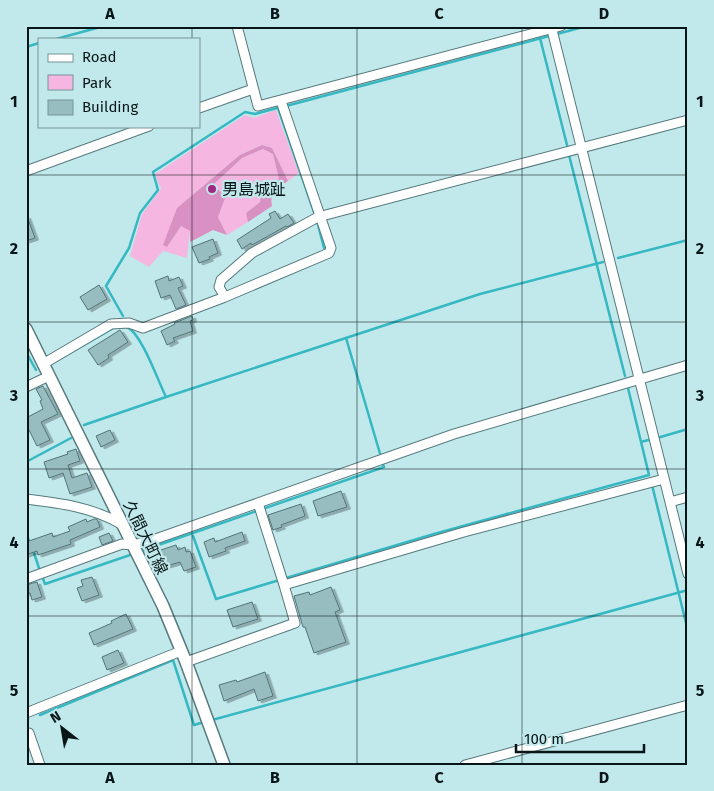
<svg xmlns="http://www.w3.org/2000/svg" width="714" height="791" font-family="'Fira Sans','Noto Sans JP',sans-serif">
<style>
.green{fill:#f5b7e1}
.forest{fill:#d990c2}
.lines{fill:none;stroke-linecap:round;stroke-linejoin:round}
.stream{stroke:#36b8c2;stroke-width:2.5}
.building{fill:#98bdc0;stroke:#517477;filter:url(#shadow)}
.street-casing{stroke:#567a7d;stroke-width:11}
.secondary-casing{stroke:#567a7d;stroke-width:14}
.street{stroke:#fff;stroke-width:9}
.secondary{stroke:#fff;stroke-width:11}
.grid{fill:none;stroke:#081618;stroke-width:1;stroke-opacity:0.55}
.poi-dot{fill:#9d2782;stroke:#c1e8eb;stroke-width:2}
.labels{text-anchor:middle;stroke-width:4.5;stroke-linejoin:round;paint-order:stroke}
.poi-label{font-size:16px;fill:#081618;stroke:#c1e8eb;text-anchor:start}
.street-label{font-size:16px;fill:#081618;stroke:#c1e8eb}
.neatline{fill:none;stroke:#081618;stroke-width:2}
.grid-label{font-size:16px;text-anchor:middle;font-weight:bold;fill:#081618}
</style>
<defs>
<filter id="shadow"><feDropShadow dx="3.5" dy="2" stdDeviation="0" flood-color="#0004"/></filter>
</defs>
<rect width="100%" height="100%" fill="#c1e8eb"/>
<path class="green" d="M 276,110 L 299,173 L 288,181 L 272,148 L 262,145 L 240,155 L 177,208 L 167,247 L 181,226 L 190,231 L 187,258 L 163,251 L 149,267 L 130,256 L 142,214 L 161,189 L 155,174 L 245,115 L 254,118 Z
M 263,149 L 273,154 L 279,179 L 261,195 L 260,202 L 246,213 L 248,222 L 227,235 L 218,217 L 214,184 L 242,158 Z"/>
<path class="forest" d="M 262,145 L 272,148 L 288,181 C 277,188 269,192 272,206 L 248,222 L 246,213 L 260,202 L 261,195 L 279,179 L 273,154 L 263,149 L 242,158 L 214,184 L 225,198 L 218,217 L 227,235 L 213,230 L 190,242 L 190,231 L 181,226 L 167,247 L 163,245 L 177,208 L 240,155 Z"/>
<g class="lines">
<path class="stream" d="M 540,38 L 568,149
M 56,39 L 104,26
M 26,47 L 39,43
M 286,106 L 587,26
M 278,108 L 315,215
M 569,155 L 625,376
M 317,221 L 324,248
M 618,258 L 688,240
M 123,316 L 106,286 L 129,248 L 140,213 L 158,190 L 153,172 L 245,112 L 255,114 L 281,107
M 127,327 C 142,334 158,381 166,397
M 346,338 L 381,457
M 26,352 L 36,370
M 51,364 L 115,327
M 628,388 L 649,475
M 84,425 L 166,397 L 480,294 L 603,262
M 657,438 L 688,429
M 641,442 L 652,439
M 26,462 L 71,438
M 652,485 L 688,631
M 26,533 L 30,543
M 193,536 L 216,599 L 434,534 L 649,475
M 33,550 L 40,571
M 141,551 L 384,467 L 382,462
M 42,576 L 45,584 L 133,554
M 40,715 L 173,660 L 194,725 L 204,722
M 212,720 L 688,590"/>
</g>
<path class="building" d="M 275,211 L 280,219 L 288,214 L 294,223 L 287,227 L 286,226 L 252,245 L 251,243 L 242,249 L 237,240 L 271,218 L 269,214 Z
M 27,216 L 35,238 L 26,241 L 26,217 Z
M 213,239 L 218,253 L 209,257 L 210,259 L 199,263 L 192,247 Z
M 168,276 L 169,281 L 179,277 L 183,286 L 178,288 L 186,305 L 176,309 L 170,295 L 161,298 L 155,281 Z
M 99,285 L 107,299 L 88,310 L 80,297 Z
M 192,316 L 193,320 L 190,321 L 193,331 L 173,338 L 175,341 L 167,345 L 161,331 L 175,324 L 174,323 Z
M 120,330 L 128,342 L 108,355 L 109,358 L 98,365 L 88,350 Z
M 43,386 L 58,414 L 41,422 L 50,440 L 37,446 L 28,428 L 26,428 L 26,418 L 43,409 L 40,401 L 42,400 L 36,389 Z
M 110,430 L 115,440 L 101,447 L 96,436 Z
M 76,449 L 80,461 L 68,465 L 72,478 L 87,473 L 92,487 L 70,494 L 63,473 L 49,478 L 44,462 L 68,454 L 67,452 Z
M 341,491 L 347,507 L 318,516 L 313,501 Z
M 301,504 L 305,516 L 281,525 L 282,527 L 273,530 L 268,515 Z
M 86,519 L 87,522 L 94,519 L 97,519 L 100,527 L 70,540 L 71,544 L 38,555 L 37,551 L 26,555 L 26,542 L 52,533 L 53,537 L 70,531 L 68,527 Z
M 242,532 L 245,541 L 225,548 L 226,551 L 209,557 L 204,542 L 214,538 L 215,542 Z
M 109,533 L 113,541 L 102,545 L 99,537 Z
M 176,545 L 178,550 L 185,547 L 186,552 L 190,551 L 196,567 L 184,571 L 180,562 L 160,568 L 155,552 Z
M 92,577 L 99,595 L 82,601 L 77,588 L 83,586 L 81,580 Z
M 37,582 L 42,597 L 32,600 L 30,593 L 26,594 L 26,585 Z
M 331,587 L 340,610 L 335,612 L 346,642 L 314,653 L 305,627 L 303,627 L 294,596 L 309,592 L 310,595 Z
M 252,602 L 258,619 L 233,627 L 227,610 Z
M 126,614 L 133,629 L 94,645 L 89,633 L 112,623 L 111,621 Z
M 118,650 L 124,663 L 107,670 L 102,657 Z
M 265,672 L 273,696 L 258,701 L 254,689 L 224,701 L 219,685 L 236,680 L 237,682 Z"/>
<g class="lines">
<defs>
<path id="street" d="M 237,26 L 258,106 L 561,26
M 551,26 L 688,574
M 199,108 L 253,89
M 26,171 L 149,126
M 225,297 L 219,287 L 221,280 L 252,253 L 318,217 L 688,120
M 43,364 L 111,324 L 129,323 L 143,328 L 225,297 L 329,253 L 331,248 L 281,101
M 26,387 L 49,376
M 26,499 C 59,503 92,507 121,524
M 670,502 L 688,497
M 258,503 L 284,585
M 26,579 L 122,544 L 132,545 L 147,542 L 454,434 L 688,365
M 186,662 L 295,623 L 284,585 L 464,532 L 664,479
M 26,713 L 181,651
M 29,733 L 40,765
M 465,765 L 688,705"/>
<path id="secondary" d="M 26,329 L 163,606 L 186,662 L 224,765"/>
</defs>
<use href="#street" class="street-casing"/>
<use href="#secondary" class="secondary-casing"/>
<use href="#street" class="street"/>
<use href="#secondary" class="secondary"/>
</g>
<path class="grid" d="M 192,26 L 192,39M 357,26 L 357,765M 522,26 L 522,765M 192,126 L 192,765M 26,175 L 688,175M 26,322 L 688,322M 26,469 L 688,469M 26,616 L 688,616"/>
<circle class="poi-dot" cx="212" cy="189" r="5"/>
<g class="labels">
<g class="poi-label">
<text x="222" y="195">男島城趾</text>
</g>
<g class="street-label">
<text transform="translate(146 537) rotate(64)" y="6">久間大町線</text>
</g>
</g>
<rect width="714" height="791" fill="none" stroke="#c1e8eb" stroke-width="55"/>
<rect x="38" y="38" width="162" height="90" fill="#c1e8eb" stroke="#779497"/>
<rect x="48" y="54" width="25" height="8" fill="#ffffff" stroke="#779497"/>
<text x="82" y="62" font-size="15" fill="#081618">Road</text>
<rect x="48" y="75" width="25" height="15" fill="#f5b7e1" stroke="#779497"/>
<text x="82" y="88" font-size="15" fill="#081618">Park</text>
<rect x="48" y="100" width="25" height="15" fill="#98bdc0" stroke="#779497"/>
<text x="82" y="112" font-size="15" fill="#081618">Building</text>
<g transform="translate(62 728) rotate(329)" stroke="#c1e8eb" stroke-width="4" paint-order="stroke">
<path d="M0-4L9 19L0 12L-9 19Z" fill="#081618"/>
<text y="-8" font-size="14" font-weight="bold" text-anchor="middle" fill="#081618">N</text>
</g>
<path d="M516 744v8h128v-8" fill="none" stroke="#081618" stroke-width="2.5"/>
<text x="524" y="744" font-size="15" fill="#081618" stroke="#c1e8eb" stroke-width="4" paint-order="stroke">100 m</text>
<rect x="28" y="28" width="658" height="736" class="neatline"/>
<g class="grid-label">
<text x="110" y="19">A</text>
<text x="275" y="19">B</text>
<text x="439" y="19">C</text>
<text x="604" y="19">D</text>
<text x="14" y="107">1</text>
<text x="700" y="107">1</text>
<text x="14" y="254">2</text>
<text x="700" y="254">2</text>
<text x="14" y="401">3</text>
<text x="700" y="401">3</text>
<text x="14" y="548">4</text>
<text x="700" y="548">4</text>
<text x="14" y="696">5</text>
<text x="700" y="696">5</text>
<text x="110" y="783">A</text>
<text x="275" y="783">B</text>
<text x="439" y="783">C</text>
<text x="604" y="783">D</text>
</g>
</svg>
